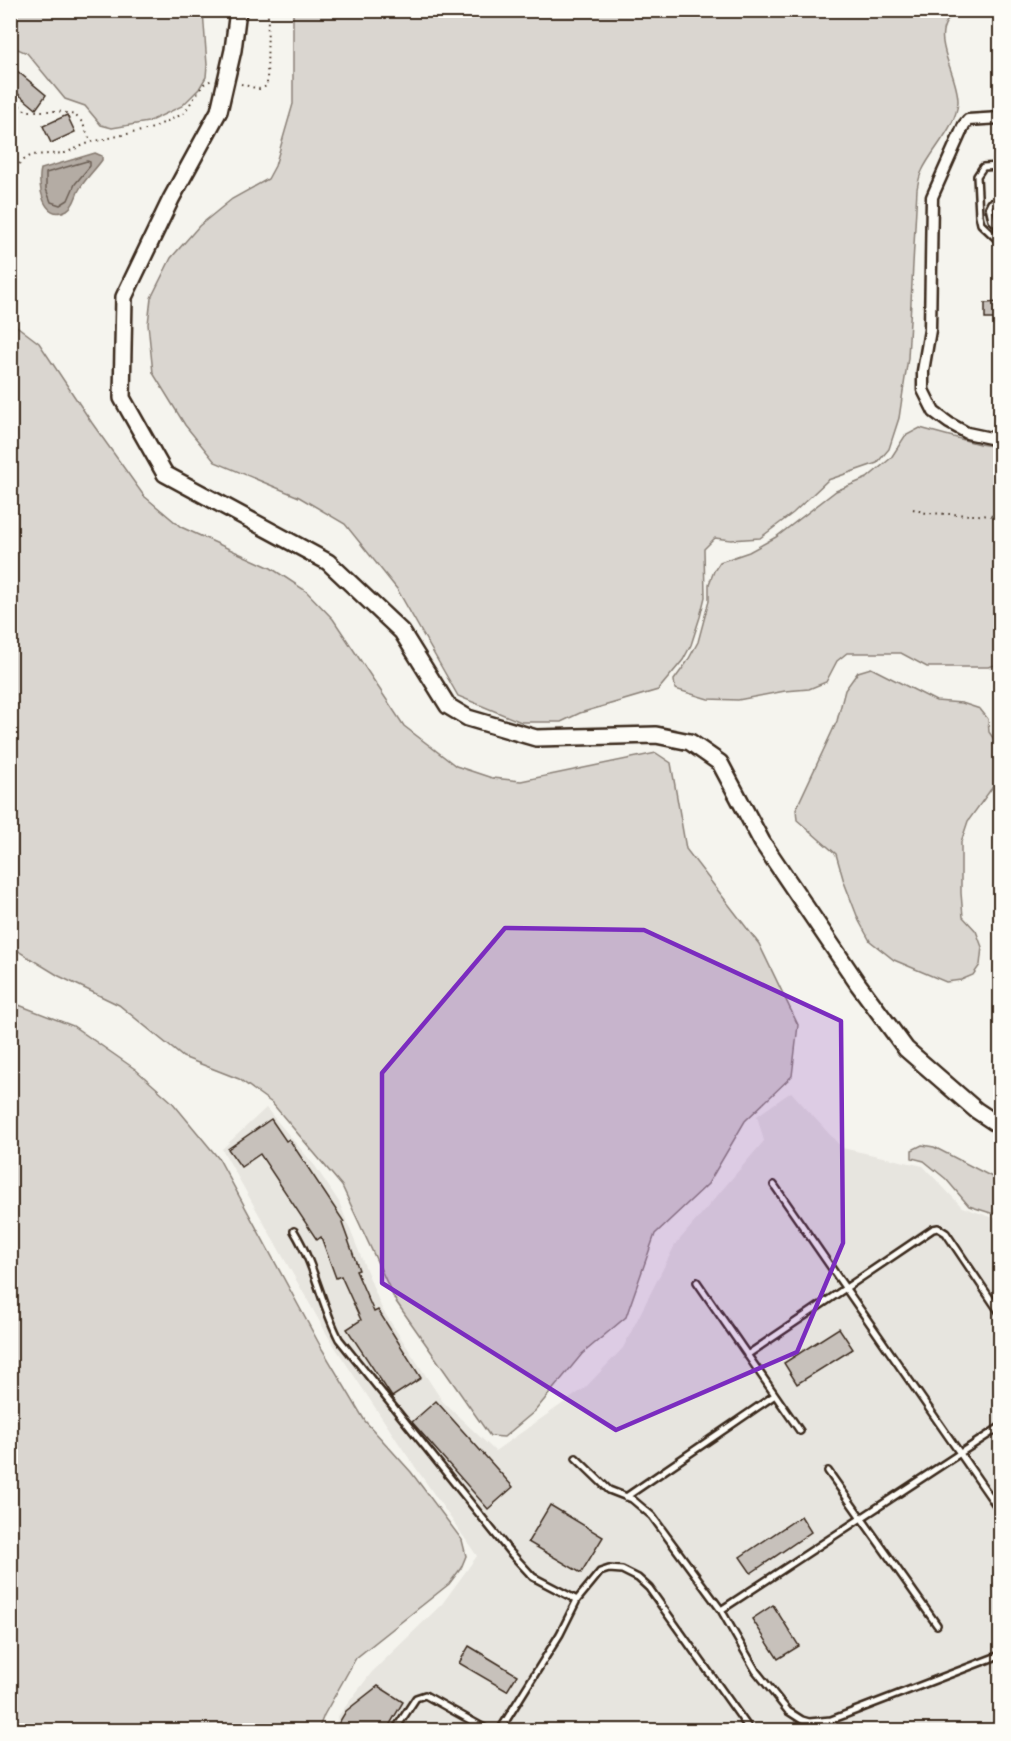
<svg xmlns="http://www.w3.org/2000/svg" width="1011" height="1741" font-family="'Balsamiq Sans',sans-serif">
<style>
.built{fill:#e7e5df}
.green{fill:#dad6d0;stroke:#8a8077;stroke-width:1.5}
.water{fill:#b4aca4;stroke:#84786e;stroke-width:1.5}
.lines{fill:none;stroke-linecap:round;stroke-linejoin:round}
.shore{stroke:#6b5e54;stroke-width:1.5}
.building{fill:#c7c1bb;stroke:#3b2a1e;stroke-width:1.5}
.lane-casing{stroke:#3b2a1e;stroke-width:10}
.street-casing{stroke:#3b2a1e;stroke-width:15}
.secondary-casing{stroke:#3b2a1e;stroke-width:20}
.path{stroke:#3b2a1e;stroke-width:2;stroke-dasharray:1.5 4.5;stroke-linecap:butt}
.lane{stroke:#fdfcf7;stroke-width:5}
.street{stroke:#fdfcf7;stroke-width:10}
.secondary{stroke:#fdfcf7;stroke-width:15}
.marked{fill:#7b2cbf;fill-opacity:0.2;stroke:#7b2cbf;stroke-width:4.5;stroke-linejoin:round}
</style>
<rect width="100%" height="100%" fill="#f5f4ee"/>
<filter id="ink" filterUnits="userSpaceOnUse"><feTurbulence type="fractalNoise" baseFrequency=".0167" numOctaves="2"/><feDisplacementMap in="SourceGraphic" scale="12" xChannelSelector="R" yChannelSelector="G"/><feConvolveMatrix kernelMatrix="1 2 1 2 8 2 1 2 1" color-interpolation-filters="sRGB"/></filter>
<g filter="url(#ink)">
<path class="built" d="M 791,1092 L 842,1148 L 923,1166 L 962,1207 L 1000,1220 L 1000,1730 L 333,1730 L 339,1715 L 372,1672 L 442,1604 L 477,1556 L 402,1448 L 329,1338 L 222,1149 L 266,1108 L 315,1166 L 339,1202 L 382,1309 L 443,1402 L 495,1451 L 585,1388 L 623,1348 L 675,1245 L 764,1141 L 757,1116 Z"/>
<path class="green" d="M 10,11 L 203,11 L 207,65 L 206,77 L 199,89 L 182,106 L 148,122 L 112,128 L 101,125 L 85,106 L 65,99 L 27,53 L 11,46 Z
M 293,11 L 959,11 C 922,30 959,72 958,102 C 956,128 932,149 922,171 C 919,177 918,183 917,189 L 908,358 L 899,418 L 889,449 L 877,463 L 828,480 L 793,513 L 760,538 L 731,540 L 715,538 L 704,549 L 705,597 L 700,617 L 691,645 L 683,660 L 658,690 L 580,713 L 561,722 L 521,722 L 458,696 L 397,589 L 345,524 L 299,497 L 215,462 L 185,425 L 153,373 L 148,324 L 151,298 L 171,258 L 199,226 L 232,199 L 268,179 L 275,166 L 293,104 Z
M 10,321 L 39,343 L 92,423 L 144,496 L 181,527 L 271,568 L 306,591 L 333,619 L 404,726 L 456,766 L 492,778 L 521,781 L 656,753 L 671,763 L 686,849 L 759,944 L 798,1025 L 792,1076 L 745,1121 L 708,1184 L 655,1234 L 626,1317 L 582,1354 L 535,1411 L 504,1437 L 490,1436 L 395,1300 L 342,1186 L 272,1103 L 239,1079 L 183,1057 L 119,1005 L 59,976 L 21,953 L 11,944 Z
M 920,428 L 979,444 L 1000,447 L 1000,664 L 988,667 L 927,667 L 901,653 L 847,653 L 837,661 L 826,682 L 809,689 L 785,691 L 738,700 L 708,699 L 675,689 L 674,680 L 687,662 L 698,642 L 709,601 L 709,584 L 714,571 L 720,562 L 749,552 L 776,537 L 836,491 L 867,478 L 891,458 L 905,436 Z
M 871,668 L 936,701 L 962,703 L 980,709 L 988,719 L 989,732 L 1000,748 L 1000,770 L 997,781 L 968,821 L 961,842 L 961,893 L 963,917 L 976,931 L 982,947 L 980,965 L 973,975 L 961,980 L 946,982 L 894,960 L 870,941 L 859,921 L 844,882 L 836,854 L 797,820 L 796,809 L 837,721 L 845,690 L 858,672 Z
M 11,1002 L 73,1026 L 135,1069 L 172,1102 L 219,1159 L 322,1349 L 365,1421 L 411,1472 L 462,1540 L 466,1556 L 461,1568 L 449,1584 L 356,1658 L 324,1715 L 318,1730 L 11,1730 Z
M 922,1145 L 934,1147 L 1000,1181 L 1000,1216 L 969,1206 L 946,1179 L 924,1161 L 912,1158 L 912,1150 Z"/>
<path class="water" d="M 95,153 L 102,156 L 102,160 C 95,170 84,180 79,190 C 75,197 75,205 67,210 C 43,223 37,184 41,169 Z"/>
<g class="lines">
<path class="shore" d="M 87,161 L 90,162 L 90,166 L 75,184 L 68,200 L 60,205 L 51,202 L 46,189 L 46,173 Z"/>
</g>
<path class="building" d="M 10,65 L 46,95 L 36,109 L 10,87 Z
M 67,115 L 75,132 L 51,143 L 43,126 Z
M 1000,302 L 1000,319 L 985,319 L 985,303 Z
M 271,1119 L 286,1141 L 289,1139 L 344,1222 L 342,1223 L 359,1270 L 356,1271 L 374,1312 L 378,1310 L 421,1378 L 392,1397 L 347,1329 L 361,1320 L 341,1276 L 336,1278 L 321,1237 L 317,1240 L 260,1154 L 241,1167 L 228,1149 Z
M 839,1328 L 853,1349 L 797,1384 L 784,1363 Z
M 436,1401 L 513,1487 L 488,1509 L 412,1422 Z
M 550,1505 L 603,1537 L 581,1573 L 528,1542 Z
M 801,1516 L 811,1532 L 751,1573 L 740,1557 Z
M 773,1605 L 799,1646 L 778,1659 L 752,1619 Z
M 469,1646 L 517,1675 L 507,1691 L 459,1663 Z
M 378,1686 L 403,1702 L 386,1731 L 334,1731 L 346,1711 Z"/>
<g class="lines">
<defs>
<path id="lane" d="M 1000,166 L 983,167 L 977,176 L 979,215 L 981,224 L 1000,242
M 1000,202 L 991,203 L 989,207 L 992,220 L 1000,228
M 774,1185 L 1000,1511
M 294,1231 C 315,1265 321,1304 339,1339 L 509,1551 L 533,1577 L 577,1600
M 697,1282 L 800,1431
M 747,1355 L 933,1229 L 938,1228 L 946,1233 L 1000,1313
M 576,1458 L 609,1490 L 632,1499 L 652,1516 L 721,1610 L 756,1671 L 788,1711 L 802,1720 L 809,1722 L 831,1720 L 1000,1655
M 828,1471 L 937,1625
M 626,1497 L 775,1395
M 721,1610 L 1000,1427
M 395,1730 L 416,1698 L 425,1695 L 488,1730
M 500,1730 L 560,1634 L 577,1600 L 600,1572 L 609,1569 L 622,1570 L 638,1578 L 649,1588 L 750,1730"/>
<path id="street" d="M 1000,118 L 968,120 L 964,125 L 932,197 L 930,330 L 923,371 L 923,390 L 934,412 L 949,423 L 967,433 L 1000,440"/>
<path id="secondary" d="M 238,10 L 233,50 L 219,111 L 171,199 L 124,297 L 122,398 L 165,474 L 328,562 L 402,632 L 448,706 L 468,718 L 536,738 L 656,735 L 690,742 L 720,763 L 762,842 L 858,984 L 906,1049 L 976,1110 L 1000,1126"/>
</defs>
<use href="#lane" class="lane-casing"/>
<use href="#street" class="street-casing"/>
<use href="#secondary" class="secondary-casing"/>
<path class="path" d="M 241,84 L 259,89 L 267,86 L 268,10
M 10,98 L 26,111 L 57,111 L 75,115 L 82,122 L 91,142
M 10,179 L 11,174 L 22,161 L 32,155 L 65,153 L 91,142 L 150,129 L 183,114 L 204,84 L 212,80
M 913,509 L 926,513 L 1000,516"/>
<use href="#lane" class="lane"/>
<use href="#street" class="street"/>
<use href="#secondary" class="secondary"/>
</g>
</g>
<path class="marked" d="M 505,928 L 644,930 L 841,1021 L 843,1243 L 797,1352 L 616,1430 L 382,1283 L 382,1073 Z"/>
<rect width="1011" height="1741" fill="none" stroke="#fdfcf7" stroke-width="36"/>
<rect x="18" y="18" width="975" height="1705" fill="none" stroke="#3b2a1e" stroke-width="2" filter="url(#ink)"/>
</svg>
